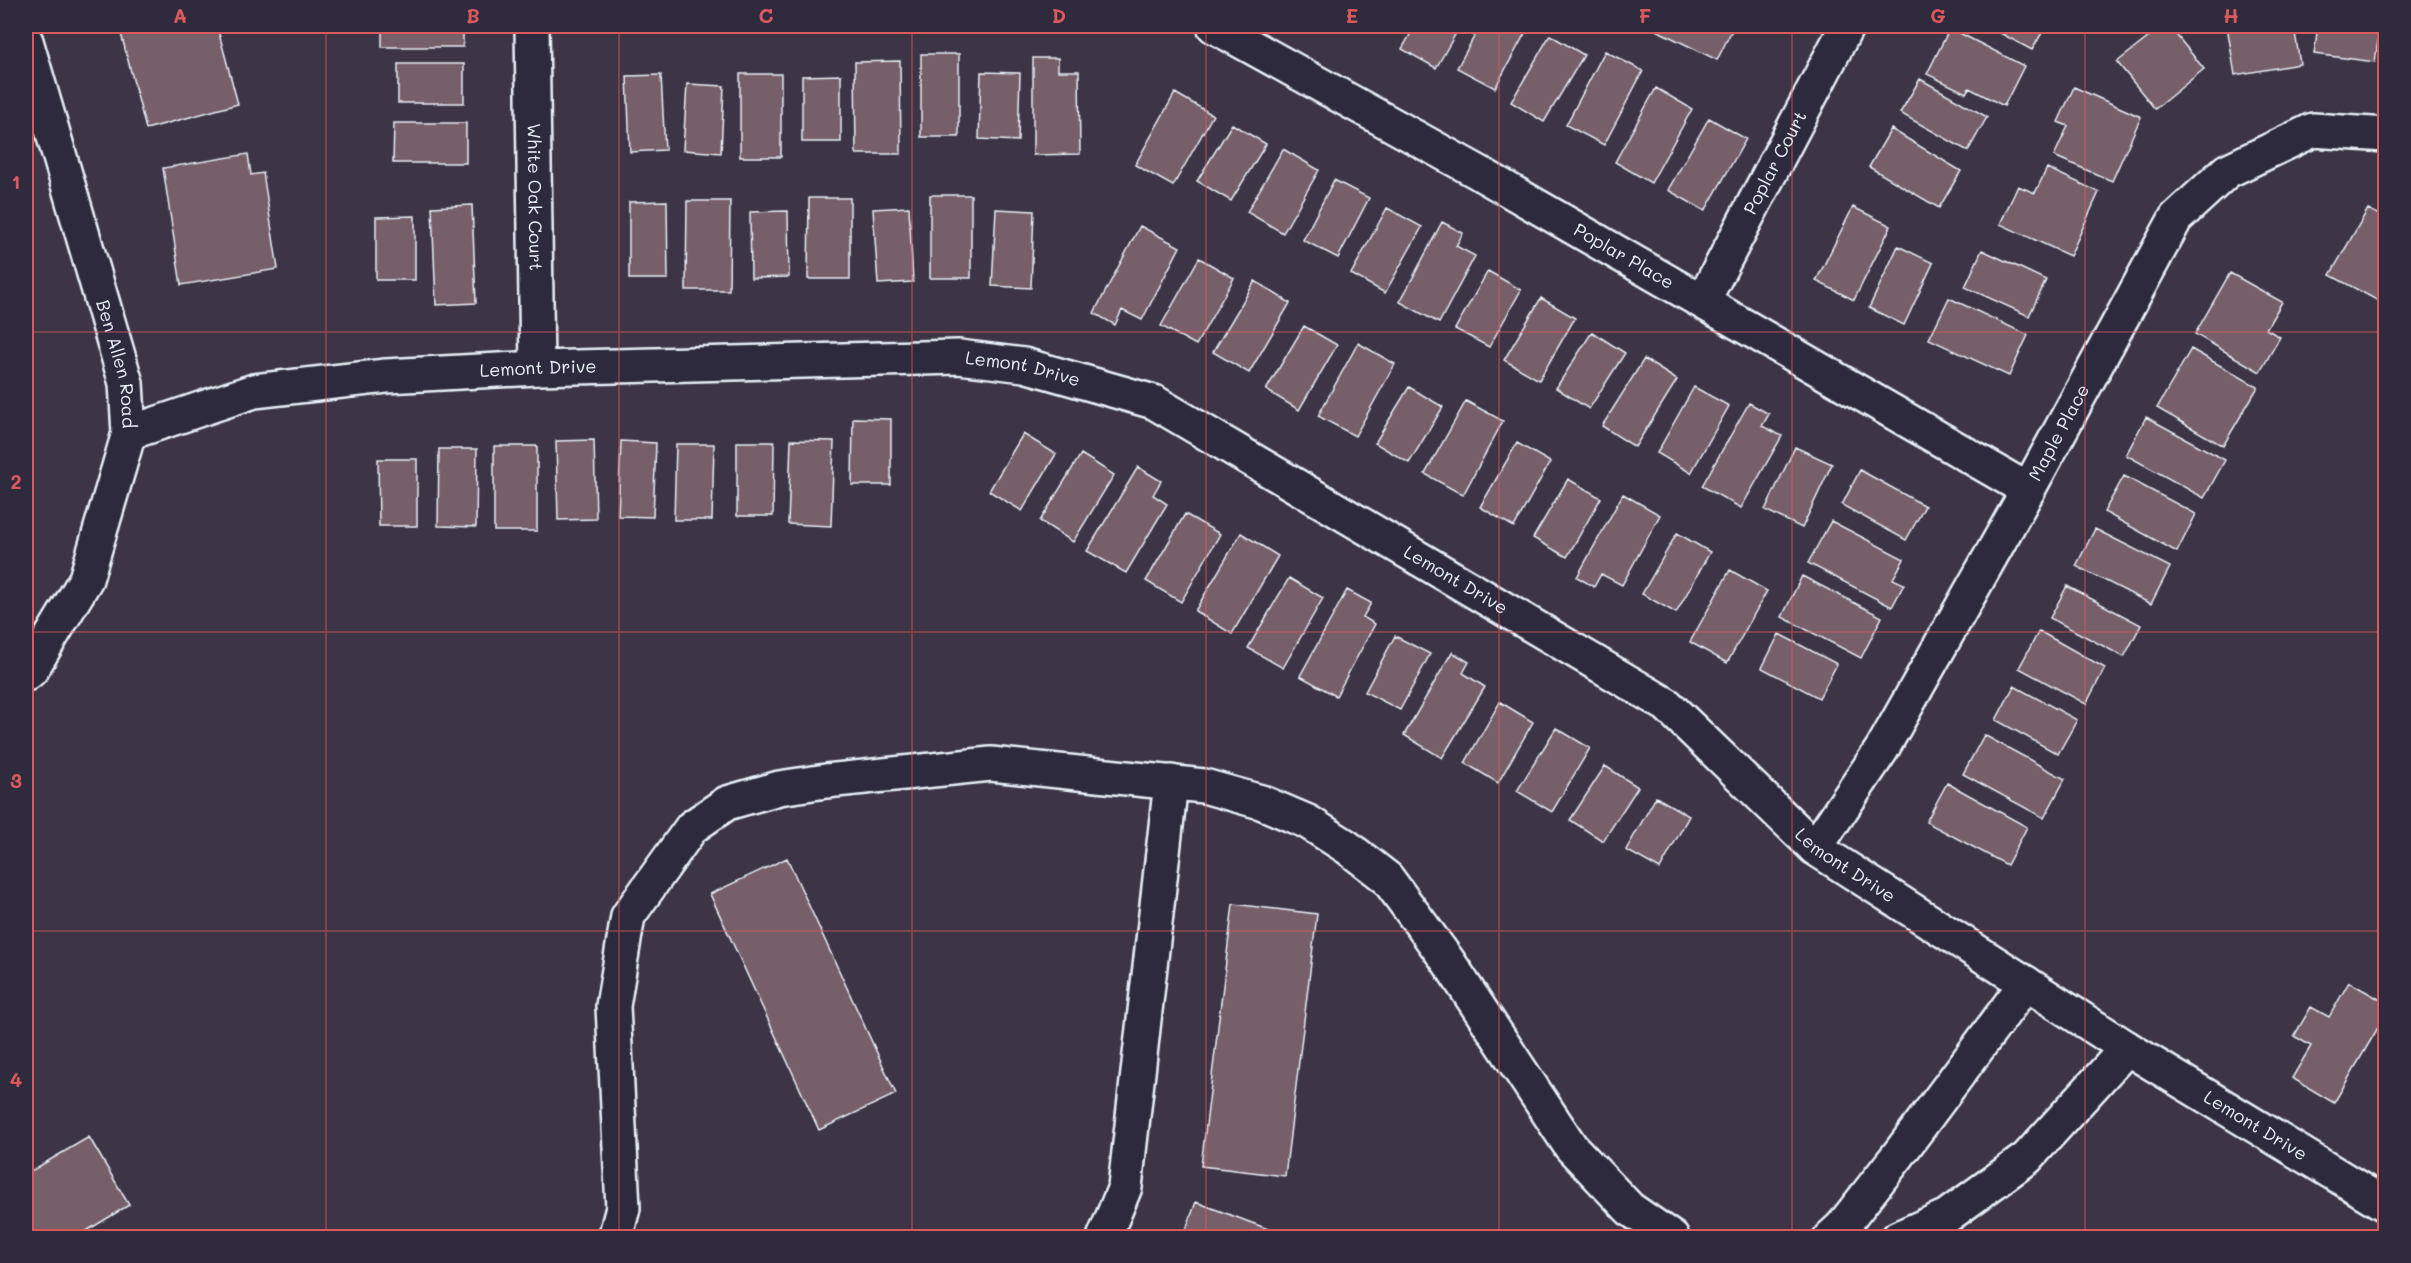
<svg xmlns="http://www.w3.org/2000/svg" width="2411" height="1263" font-family="Mali,sans-serif">
<style>
.building{fill:#775f6a;stroke:#e8f1f8;stroke-width:1.5}
.lines{fill:none;stroke-linecap:round;stroke-linejoin:round}
.minor-casing{stroke:#e8f1f8;stroke-width:38}
.minor{stroke:#2f2a3d;stroke-width:33}
.grid{fill:none;stroke:#da5a5c;stroke-width:1.5;stroke-opacity:0.55}
.labels{text-anchor:middle;stroke-width:5;stroke-linejoin:round;paint-order:stroke}
.street-label{font-size:18px;fill:#e8f1f8;stroke:#2f2a3d}
.neatline{fill:none;stroke:#da5a5c;stroke-width:2}
.grid-label{font-size:20px;text-anchor:middle;font-weight:bold;fill:#da5a5c}
</style>
<rect width="100%" height="100%" fill="#3d3546"/>
<filter id="ink" filterUnits="userSpaceOnUse"><feTurbulence type="fractalNoise" baseFrequency=".0167" numOctaves="2"/><feDisplacementMap in="SourceGraphic" scale="12" xChannelSelector="R" yChannelSelector="G"/><feConvolveMatrix kernelMatrix="1 2 1 2 8 2 1 2 1" color-interpolation-filters="sRGB"/></filter>
<g filter="url(#ink)">
<path class="building" d="M 119,26 L 217,26 L 238,104 L 146,129 Z
M 382,26 L 463,26 L 463,47 L 382,47 Z
M 1415,26 L 1460,26 L 1436,68 L 1402,49 Z
M 1480,26 L 1529,26 L 1495,88 L 1457,68 Z
M 1648,26 L 1734,26 L 1717,60 Z
M 1987,26 L 2046,26 L 2032,50 Z
M 2163,26 L 2169,26 L 2204,69 L 2155,109 L 2117,62 Z
M 2227,26 L 2294,26 L 2300,64 L 2235,75 Z
M 2318,26 L 2380,26 L 2375,62 L 2314,54 Z
M 1950,28 L 2024,66 L 2004,106 L 1969,88 L 1966,93 L 1927,74 Z
M 1550,35 L 1584,55 L 1544,122 L 1511,102 Z
M 1605,51 L 1643,71 L 1604,145 L 1566,125 Z
M 921,54 L 959,54 L 959,137 L 921,137 Z
M 1033,58 L 1058,58 L 1058,71 L 1079,71 L 1080,154 L 1033,155 Z
M 900,61 L 901,154 L 856,154 L 855,62 Z
M 398,64 L 464,64 L 464,103 L 398,103 Z
M 981,72 L 1020,73 L 1018,141 L 979,139 Z
M 740,74 L 781,74 L 781,157 L 740,157 Z
M 661,75 L 665,150 L 630,152 L 627,76 Z
M 841,75 L 841,142 L 802,142 L 802,76 Z
M 1920,79 L 1987,117 L 1968,151 L 1900,113 Z
M 687,84 L 724,86 L 721,153 L 683,150 Z
M 2074,87 L 2141,117 L 2112,181 L 2054,156 L 2068,126 L 2058,122 Z
M 1656,88 L 1692,109 L 1651,183 L 1615,162 Z
M 1175,93 L 1213,115 L 1173,186 L 1135,165 Z
M 1709,118 L 1746,139 L 1705,211 L 1668,190 Z
M 394,123 L 466,123 L 466,163 L 393,163 Z
M 1232,124 L 1266,144 L 1231,201 L 1197,181 Z
M 1891,129 L 1961,171 L 1939,208 L 1869,167 Z
M 1283,149 L 1319,170 L 1283,233 L 1247,212 Z
M 248,154 L 251,175 L 263,173 L 278,269 L 181,285 L 163,168 Z
M 2047,168 L 2099,192 L 2070,256 L 2000,224 L 2018,186 L 2035,193 Z
M 1334,180 L 1369,198 L 1338,258 L 1303,240 Z
M 930,195 L 971,195 L 971,278 L 930,278 Z
M 809,198 L 850,198 L 850,279 L 808,279 Z
M 667,201 L 668,279 L 629,279 L 629,202 Z
M 687,201 L 730,201 L 729,290 L 686,290 Z
M 472,205 L 476,303 L 436,305 L 432,207 Z
M 909,207 L 913,282 L 878,284 L 873,209 Z
M 1853,207 L 1891,226 L 1854,300 L 1816,281 Z
M 1387,208 L 1422,227 L 1385,293 L 1351,274 Z
M 996,209 L 1034,211 L 1031,288 L 992,286 Z
M 2368,209 L 2386,218 L 2386,305 L 2330,275 Z
M 788,211 L 789,277 L 751,278 L 750,212 Z
M 415,216 L 415,280 L 376,280 L 376,217 Z
M 1442,222 L 1463,233 L 1456,246 L 1475,256 L 1439,323 L 1400,302 Z
M 1140,226 L 1180,247 L 1142,320 L 1122,310 L 1115,325 L 1094,313 Z
M 1898,246 L 1933,263 L 1904,325 L 1869,308 Z
M 1982,250 L 2046,280 L 2029,316 L 1965,287 Z
M 1199,258 L 1234,278 L 1196,345 L 1161,326 Z
M 1488,271 L 1521,290 L 1489,347 L 1455,329 Z
M 2230,273 L 2282,302 L 2266,329 L 2280,337 L 2260,372 L 2195,334 Z
M 1255,281 L 1290,303 L 1249,373 L 1213,352 Z
M 1541,298 L 1575,318 L 1539,380 L 1504,360 Z
M 1949,298 L 2028,335 L 2009,376 L 1929,339 Z
M 1304,326 L 1337,345 L 1299,410 L 1266,390 Z
M 1592,332 L 1625,353 L 1589,409 L 1556,388 Z
M 1358,343 L 1395,364 L 1355,436 L 1318,416 Z
M 2191,349 L 2258,387 L 2223,446 L 2157,408 Z
M 1644,359 L 1677,380 L 1635,447 L 1602,426 Z
M 1409,387 L 1443,407 L 1409,463 L 1375,443 Z
M 1694,387 L 1729,406 L 1691,473 L 1657,453 Z
M 1466,401 L 1503,421 L 1463,495 L 1425,474 Z
M 1749,403 L 1769,414 L 1762,426 L 1782,436 L 1741,508 L 1702,486 Z
M 2146,417 L 2225,460 L 2204,498 L 2126,455 Z
M 853,418 L 891,419 L 891,485 L 852,485 Z
M 1023,434 L 1056,454 L 1022,511 L 989,491 Z
M 594,440 L 596,519 L 558,520 L 556,441 Z
M 791,440 L 834,441 L 831,526 L 788,524 Z
M 621,441 L 656,443 L 653,517 L 618,516 Z
M 737,442 L 774,442 L 773,516 L 737,516 Z
M 1517,443 L 1550,462 L 1514,527 L 1480,507 Z
M 676,444 L 714,444 L 712,520 L 674,520 Z
M 494,446 L 537,446 L 537,531 L 494,531 Z
M 1795,447 L 1832,464 L 1802,528 L 1765,510 Z
M 439,449 L 477,449 L 476,527 L 438,526 Z
M 1081,454 L 1114,475 L 1073,542 L 1040,521 Z
M 378,459 L 417,459 L 417,526 L 379,526 Z
M 1138,467 L 1161,481 L 1153,495 L 1167,504 L 1126,573 L 1087,551 Z
M 1860,470 L 1925,506 L 1906,540 L 1842,505 Z
M 2124,476 L 2196,514 L 2177,552 L 2104,512 Z
M 1568,479 L 1601,498 L 1567,557 L 1533,538 Z
M 1623,494 L 1660,515 L 1622,585 L 1601,574 L 1594,587 L 1577,577 Z
M 1185,514 L 1220,534 L 1181,602 L 1146,581 Z
M 1831,521 L 1904,559 L 1893,579 L 1904,584 L 1892,607 L 1808,563 Z
M 2095,529 L 2170,567 L 2151,604 L 2076,566 Z
M 1241,533 L 1278,556 L 1232,634 L 1195,611 Z
M 1677,533 L 1710,552 L 1676,613 L 1642,594 Z
M 1730,570 L 1767,591 L 1727,663 L 1690,642 Z
M 1802,576 L 1882,617 L 1861,658 L 1782,617 Z
M 1289,578 L 1323,598 L 1283,668 L 1248,648 Z
M 2067,586 L 2141,625 L 2124,657 L 2050,618 Z
M 1347,590 L 1371,603 L 1363,617 L 1375,624 L 1336,696 L 1300,676 Z
M 2039,631 L 2105,668 L 2086,704 L 2019,668 Z
M 1779,634 L 1837,664 L 1819,698 L 1762,668 Z
M 1395,636 L 1430,654 L 1400,710 L 1365,692 Z
M 1452,652 L 1469,662 L 1463,673 L 1485,687 L 1442,758 L 1404,735 Z
M 2014,686 L 2077,720 L 2058,754 L 1996,720 Z
M 1500,702 L 1533,722 L 1498,783 L 1465,763 Z
M 1556,728 L 1590,748 L 1552,812 L 1517,791 Z
M 1984,735 L 2065,779 L 2044,818 L 1963,774 Z
M 1605,766 L 1638,787 L 1603,841 L 1570,820 Z
M 1947,783 L 2027,827 L 2007,865 L 1926,822 Z
M 1656,797 L 1689,816 L 1660,869 L 1626,850 Z
M 787,858 L 896,1094 L 819,1130 L 710,894 Z
M 1233,904 L 1317,914 L 1285,1176 L 1201,1166 Z
M 2349,982 L 2386,1003 L 2386,1014 L 2334,1103 L 2292,1078 L 2311,1046 L 2294,1036 L 2311,1007 L 2329,1017 Z
M 89,1137 L 129,1205 L 75,1238 L 26,1238 L 26,1174 Z
M 1196,1202 L 1276,1232 L 1274,1238 L 1183,1238 Z"/>
<g class="lines">
<defs>
<g id="minor">
<path id="s1" d="M 532,26 L 537,368"/>
<path id="s2" d="M 1214,26 L 1476,171 L 2028,490"/>
<path id="s3" d="M 26,41 L 126,383 L 129,433 L 86,579 L 31,670 L 26,674"/>
<path id="s4" d="M 1703,301 L 1847,26"/>
<path id="s5" d="M 129,433 L 254,391 L 386,376 L 537,368 L 959,357 L 1024,365 L 1154,402 L 1667,705 L 1815,848 L 2127,1048 L 2386,1205"/>
<path id="s6" d="M 1815,848 L 1882,749 L 2028,490 L 2176,218 L 2227,171 L 2313,130 L 2386,135"/>
<path d="M 615,1238 L 623,1208 L 613,1006 L 628,916 L 692,827 L 727,803 L 779,788 L 826,781 L 991,764 L 1204,786 L 1261,802 L 1308,822 L 1347,847 L 1387,878 L 1448,961 L 1571,1147 L 1630,1209 L 1672,1238"/>
<path d="M 1104,1238 L 1125,1187 L 1171,782"/>
<path d="M 1830,1238 L 1842,1227 L 1899,1154 L 2026,983"/>
<path d="M 1898,1238 L 1947,1216 L 2027,1158 L 2127,1048"/>
</g>
</defs>
<use href="#minor" class="minor-casing"/>
<use href="#minor" class="minor"/>
</g>
</g>
<path class="grid" d="M 326,26 L 326,1238M 619,26 L 619,1238M 912,26 L 912,1238M 1206,26 L 1206,1238M 1499,26 L 1499,1238M 1792,26 L 1792,1238M 2085,26 L 2085,1238M 26,332 L 2386,332M 26,632 L 2386,632M 26,931 L 2386,931"/>
<g class="labels">
<g class="street-label">
<text dy="6" stroke="none"><textPath href="#s4" startOffset="156">Poplar Court</textPath></text>
<text dy="6" stroke="none"><textPath href="#s1" startOffset="171">White Oak Court</textPath></text>
<text dy="6" stroke="none"><textPath href="#s2" startOffset="470">Poplar Place</textPath></text>
<text dy="6" stroke="none"><textPath href="#s3" startOffset="336">Ben Allen Road</textPath></text>
<text dy="6" stroke="none"><textPath href="#s5" startOffset="417">Lemont Drive</textPath></text>
<text dy="6" stroke="none"><textPath href="#s5" startOffset="903">Lemont Drive</textPath></text>
<text dy="6" stroke="none"><textPath href="#s6" startOffset="482">Maple Place</textPath></text>
<text dy="6" stroke="none"><textPath href="#s5" startOffset="1389">Lemont Drive</textPath></text>
<text dy="6" stroke="none"><textPath href="#s5" startOffset="1875">Lemont Drive</textPath></text>
<text dy="6" stroke="none"><textPath href="#s5" startOffset="2361">Lemont Drive</textPath></text>
</g>
</g>
<rect width="2411" height="1263" fill="none" stroke="#2f2a3d" stroke-width="66"/>
<rect x="33" y="33" width="2345" height="1197" class="neatline"/>
<g class="grid-label">
<text x="180" y="23">A</text>
<text x="473" y="23">B</text>
<text x="766" y="23">C</text>
<text x="1059" y="23">D</text>
<text x="1352" y="23">E</text>
<text x="1645" y="23">F</text>
<text x="1938" y="23">G</text>
<text x="2231" y="23">H</text>
<text x="16" y="189">1</text>
<text x="16" y="489">2</text>
<text x="16" y="788">3</text>
<text x="16" y="1087">4</text>
</g>
</svg>
